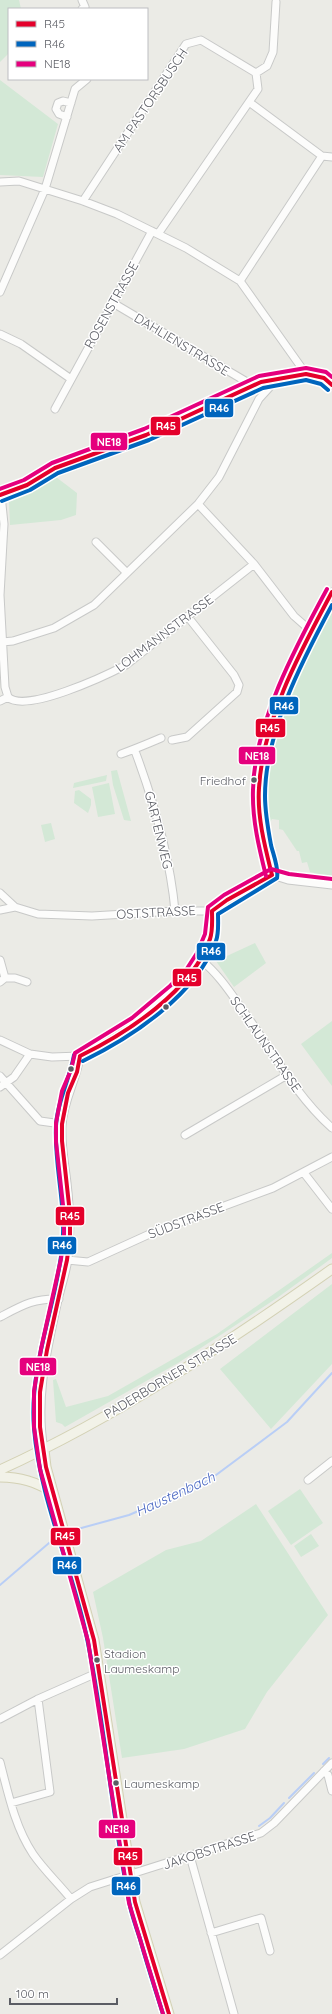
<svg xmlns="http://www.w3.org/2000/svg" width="332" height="2014" font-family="Quicksand,sans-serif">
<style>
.green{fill:#d3e8d6}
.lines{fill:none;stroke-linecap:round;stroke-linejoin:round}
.stream{stroke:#b9cef6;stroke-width:2}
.minor-casing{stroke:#c8c9c8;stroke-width:9}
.major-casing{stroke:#d3d1b4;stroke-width:11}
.minor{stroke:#fcfcfb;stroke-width:7}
.major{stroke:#f2f2e8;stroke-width:9}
.bus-1-casing{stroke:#fff;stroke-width:7}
.bus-2-casing{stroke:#fff;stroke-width:7}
.bus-3-casing{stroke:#fff;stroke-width:7}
.bus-1{stroke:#e4002b;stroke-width:4}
.bus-2{stroke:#0065bd;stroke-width:4}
.bus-3{stroke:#e5007d;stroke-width:4}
.bus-dot{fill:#5b5d64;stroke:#fff;stroke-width:1.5}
.labels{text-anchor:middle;stroke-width:3;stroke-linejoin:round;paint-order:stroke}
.bus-label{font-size:12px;fill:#5b5d64;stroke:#fff;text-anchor:start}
.street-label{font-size:13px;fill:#5b5d64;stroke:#fff}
.water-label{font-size:14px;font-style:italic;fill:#4765c1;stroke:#fff}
.line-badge{stroke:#fff;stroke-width:1.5}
.badge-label{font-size:11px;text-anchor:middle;font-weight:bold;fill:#fff}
</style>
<rect width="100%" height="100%" fill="#ebebe6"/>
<path class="green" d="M 0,0 L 19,0 L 21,9 L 9,9 L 9,53 L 0,62 Z
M 0,80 L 58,124 L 43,177 L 0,175 Z
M 52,474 L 77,493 L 76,515 L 61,520 L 10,525 L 9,501 L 15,494 Z
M 332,601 L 332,877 L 315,876 L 314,873 L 310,872 L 307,862 L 302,863 L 299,851 L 297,851 L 283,830 L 279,829 L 279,820 L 272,819 L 266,829 L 263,805 L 267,753 L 312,638 Z
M 117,770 L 131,821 L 124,820 L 113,785 L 111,771 Z
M 107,775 L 106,781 L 73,788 L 74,783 Z
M 109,783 L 115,814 L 98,817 L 92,787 Z
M 79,790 L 91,799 L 91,805 L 88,813 L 74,803 L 75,791 Z
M 51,823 L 55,839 L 45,842 L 41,825 Z
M 255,943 L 266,963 L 234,987 L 216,961 Z
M 332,1021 L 332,1086 L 301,1044 Z
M 332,1253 L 332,1258 L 277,1298 L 178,1363 L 65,1427 L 62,1424 L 56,1422 L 53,1380 L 56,1379 L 66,1407 L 108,1396 L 217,1334 Z
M 332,1284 L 332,1364 L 271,1429 L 220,1369 Z
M 300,1489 L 323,1523 L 291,1545 L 268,1511 Z
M 256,1504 L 328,1615 L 267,1692 L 245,1729 L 184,1749 L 122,1758 L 103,1638 L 93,1592 L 166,1550 L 201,1541 Z
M 311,1534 L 319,1546 L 301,1557 L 294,1546 Z"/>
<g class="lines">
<path class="stream" d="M 67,1533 L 74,1530 L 129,1515 L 208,1481 L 287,1422 L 332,1373
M 0,1585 L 49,1543 L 62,1536
M 323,1764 L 329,1758
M 289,1798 L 314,1773
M 259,1826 L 270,1818 L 284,1803"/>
<defs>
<path id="minor" d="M 82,9 L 85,7 L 82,0
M 256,73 L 258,89 L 249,102 L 322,156 L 332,157
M 67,117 L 59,114 L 56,109 L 58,103 L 63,101 L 71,103
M 0,182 L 19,181 L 83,201 L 117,214 L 186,248 L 240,281 L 306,374
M 83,201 L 186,44 L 201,40 L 256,73 L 267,66 L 273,52 L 276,2
M 158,234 L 249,102
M 240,281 L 322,156
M 0,292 L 45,189 L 75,89 L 87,79
M 113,303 L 252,385
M 0,334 L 21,344 L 71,379
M 55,409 L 152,231
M 0,495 L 27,485 L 55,468 L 146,435 L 261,382 L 306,374 L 324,378 L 332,385
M 1,495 L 4,524 L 0,595 L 5,687 L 8,697
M 198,504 L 254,564 L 294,616 L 311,631
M 96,542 L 127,573
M 2,642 L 13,641 L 54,628 L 94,605 L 198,504 L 219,477 L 259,399 L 269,388 L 272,381
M 0,701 L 8,697 C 25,714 107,675 126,665 L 254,564
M 172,740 L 187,737 L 237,692 L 239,685 L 234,675 L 188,617
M 135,751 C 154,802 170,856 175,911
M 121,754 C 135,749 147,744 161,738
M 272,875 C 265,847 258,817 259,788 C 261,729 304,643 332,592
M 0,893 L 15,907 L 38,914 L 92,916 L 175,911 L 212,911 L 227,900 L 272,875 L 288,880 L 332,885
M 0,910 L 15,907
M 0,960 L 5,978
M 201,960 C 217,973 228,989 240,1006 C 270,1047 294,1094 332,1128
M 0,982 L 5,978 L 15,978 L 27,982
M 0,1040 L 30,1054 L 52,1057 L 80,1056 L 110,1041 L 133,1025 L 168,995 L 201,960 L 210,939 L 212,911
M 0,1076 L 40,1121 L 62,1124
M 0,1087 L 14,1077 L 30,1054
M 185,1135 L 287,1075
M 304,1173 L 332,1209
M 67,1260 L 88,1262 L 154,1232 L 273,1188 L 332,1157
M 0,1317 C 21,1306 34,1298 59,1299
M 44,1450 C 35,1398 47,1351 58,1300 C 61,1287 66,1273 68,1259 C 71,1234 70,1209 67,1183 C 65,1164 61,1146 62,1126 C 63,1101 77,1080 80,1056
M 308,1480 L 332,1461
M 0,1719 L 38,1699 L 99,1672
M 0,1762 C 8,1793 15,1827 33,1854 C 44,1870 59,1884 71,1899
M 324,1771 L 328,1775 L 332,1791
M 11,1803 L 50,1792 L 38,1699
M 190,1856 L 234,2014
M 211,1933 L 261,1918 L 270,1951
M 0,1955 L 71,1899 L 90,1887 L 261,1833 L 274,1823 L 332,1763"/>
<path id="major" d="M 44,1450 L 46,1467 L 94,1640 L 135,1902 L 169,2014
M 0,1470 C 118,1416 226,1344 332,1269
M 0,1477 C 21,1477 35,1482 53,1492"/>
</defs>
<use href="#minor" class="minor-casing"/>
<use href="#major" class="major-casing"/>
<use href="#minor" class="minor"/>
<use href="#major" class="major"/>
<defs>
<path id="bus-1" d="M 0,495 L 27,485 L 55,468 L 146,435 L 261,382 L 306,374 L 324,378 L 332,385
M 272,875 C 265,847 257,817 259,788 C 263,719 300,652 332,592
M 212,911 L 227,900 L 272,875
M 80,1056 L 77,1072 L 68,1093 L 62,1124 L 62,1141 L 70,1214 L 70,1235 L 67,1260 L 47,1350 L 40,1392 L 40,1427 L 46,1467 L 94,1640 L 135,1902 L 169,2014
M 80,1056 C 127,1033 192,991 210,939 C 213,930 212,920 212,911"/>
<path id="bus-2" d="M 2,501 L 30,490 L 58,473 L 149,440 L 263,388 L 306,380 L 321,384 L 328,390
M 74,1055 C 70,1079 57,1101 56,1126 C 54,1167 67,1207 62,1249 C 55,1309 29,1367 34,1428 C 40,1502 74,1571 88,1643 C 105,1728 112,1815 129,1901 C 131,1914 136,1926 140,1939 C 147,1964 155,1989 163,2014
M 83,1061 C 132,1037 196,995 216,941 C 219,933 218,923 218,914 L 277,878 C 279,868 273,854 271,845 C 268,829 265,813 265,796 C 265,732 302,661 332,605"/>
<path id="bus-3" d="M 0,489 L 24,480 L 52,463 L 144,429 L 259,376 L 306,368 L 326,372 L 332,377
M 266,876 C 259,848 252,819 253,790 C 254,724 296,646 327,589
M 163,2014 L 129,1903 L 88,1641 L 40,1469 L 34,1427 L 34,1391 L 41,1349 L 61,1259 L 64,1235 L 64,1214 L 56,1142 L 56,1123 L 62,1091 L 71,1070 L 75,1053 L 132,1018 L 170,986 L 186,970 L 197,953 L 205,934 L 208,907 L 224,895 L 271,869 L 289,874 L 332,879"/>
</defs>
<use href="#bus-1" class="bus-1-casing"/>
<use href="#bus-2" class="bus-2-casing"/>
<use href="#bus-3" class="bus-3-casing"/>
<use href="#bus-1" class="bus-1"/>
<use href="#bus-2" class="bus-2"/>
<use href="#bus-3" class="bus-3"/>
</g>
<g class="bus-dot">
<circle cx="254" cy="780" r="3.5"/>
<circle cx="166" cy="1007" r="3.5"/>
<circle cx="71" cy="1069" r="3.5"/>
<circle cx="97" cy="1660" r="3.5"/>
<circle cx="116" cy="1783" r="3.5"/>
</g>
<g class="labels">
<g class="bus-label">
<text x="246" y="785" text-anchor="end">Friedhof</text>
<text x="104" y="1658">Stadion<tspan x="104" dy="15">Laumeskamp</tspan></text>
<text x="124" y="1788">Laumeskamp</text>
</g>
<g class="street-label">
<text transform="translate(150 100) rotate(-56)" y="5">AM PASTORSBUSCH</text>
<text transform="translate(111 305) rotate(-61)" y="5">ROSENSTRASSE</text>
<text transform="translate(182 344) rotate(31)" y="5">DAHLIENSTRASSE</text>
<text transform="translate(164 633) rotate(-37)" y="5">LOHMANNSTRASSE</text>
<text transform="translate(159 830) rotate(76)" y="5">GARTENWEG</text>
<text transform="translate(156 912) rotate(-3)" y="5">OSTSTRASSE</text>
<text transform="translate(266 1044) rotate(55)" y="5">SCHLAUNSTRASSE</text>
<text transform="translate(186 1220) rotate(-21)" y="5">SÜDSTRASSE</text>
<text transform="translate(170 1376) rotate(-31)" y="5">PADERBORNER STRASSE</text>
<text transform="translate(209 1850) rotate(-18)" y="5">JAKOBSTRASSE</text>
</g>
<g class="water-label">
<text transform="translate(175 1494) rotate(-25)" y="5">Haustenbach</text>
</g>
</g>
<g class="line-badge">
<rect x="204" y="398" width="30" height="20" rx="4" fill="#0065bd"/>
<rect x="150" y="416" width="31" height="20" rx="4" fill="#e4002b"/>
<rect x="90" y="432" width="38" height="19" rx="4" fill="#e5007d"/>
<rect x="269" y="696" width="30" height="19" rx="4" fill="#0065bd"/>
<rect x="255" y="718" width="31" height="20" rx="4" fill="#e4002b"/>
<rect x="238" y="746" width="38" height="19" rx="4" fill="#e5007d"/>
<rect x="196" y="942" width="30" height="19" rx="4" fill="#0065bd"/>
<rect x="172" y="968" width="30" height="19" rx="4" fill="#e4002b"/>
<rect x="55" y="1206" width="30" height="20" rx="4" fill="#e4002b"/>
<rect x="47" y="1236" width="30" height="19" rx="4" fill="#0065bd"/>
<rect x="19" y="1357" width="38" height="19" rx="4" fill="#e5007d"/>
<rect x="50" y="1527" width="31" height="19" rx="4" fill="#e4002b"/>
<rect x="52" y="1556" width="30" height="19" rx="4" fill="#0065bd"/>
<rect x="98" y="1819" width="38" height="20" rx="4" fill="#e5007d"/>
<rect x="113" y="1847" width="30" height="19" rx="4" fill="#e4002b"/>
<rect x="111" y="1876" width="30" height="20" rx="4" fill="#0065bd"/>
</g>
<g class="badge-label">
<text x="219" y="412">R46</text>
<text x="166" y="430">R45</text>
<text x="109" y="446">NE18</text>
<text x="284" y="710">R46</text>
<text x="270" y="732">R45</text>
<text x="257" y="760">NE18</text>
<text x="211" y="955">R46</text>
<text x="187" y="982">R45</text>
<text x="70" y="1220">R45</text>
<text x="62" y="1249">R46</text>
<text x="38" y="1371">NE18</text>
<text x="65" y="1540">R45</text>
<text x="67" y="1569">R46</text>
<text x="117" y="1833">NE18</text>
<text x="128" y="1860">R45</text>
<text x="126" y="1890">R46</text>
</g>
<rect x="8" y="8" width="140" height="72" fill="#ffffff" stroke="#bdbec1"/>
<rect x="16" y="21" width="20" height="6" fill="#e4002b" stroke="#bdbec1"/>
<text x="44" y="28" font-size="12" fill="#5b5d64">R45</text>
<rect x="16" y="41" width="20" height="6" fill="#0065bd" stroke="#bdbec1"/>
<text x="44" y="48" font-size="12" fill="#5b5d64">R46</text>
<rect x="16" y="61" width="20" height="6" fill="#e5007d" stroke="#bdbec1"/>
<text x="44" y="68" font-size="12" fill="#5b5d64">NE18</text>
<path d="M10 1998v6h107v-6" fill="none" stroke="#5b5d64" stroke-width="2"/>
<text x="16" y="1998" font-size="12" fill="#5b5d64" stroke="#ffffff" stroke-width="3" paint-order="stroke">100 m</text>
</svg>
